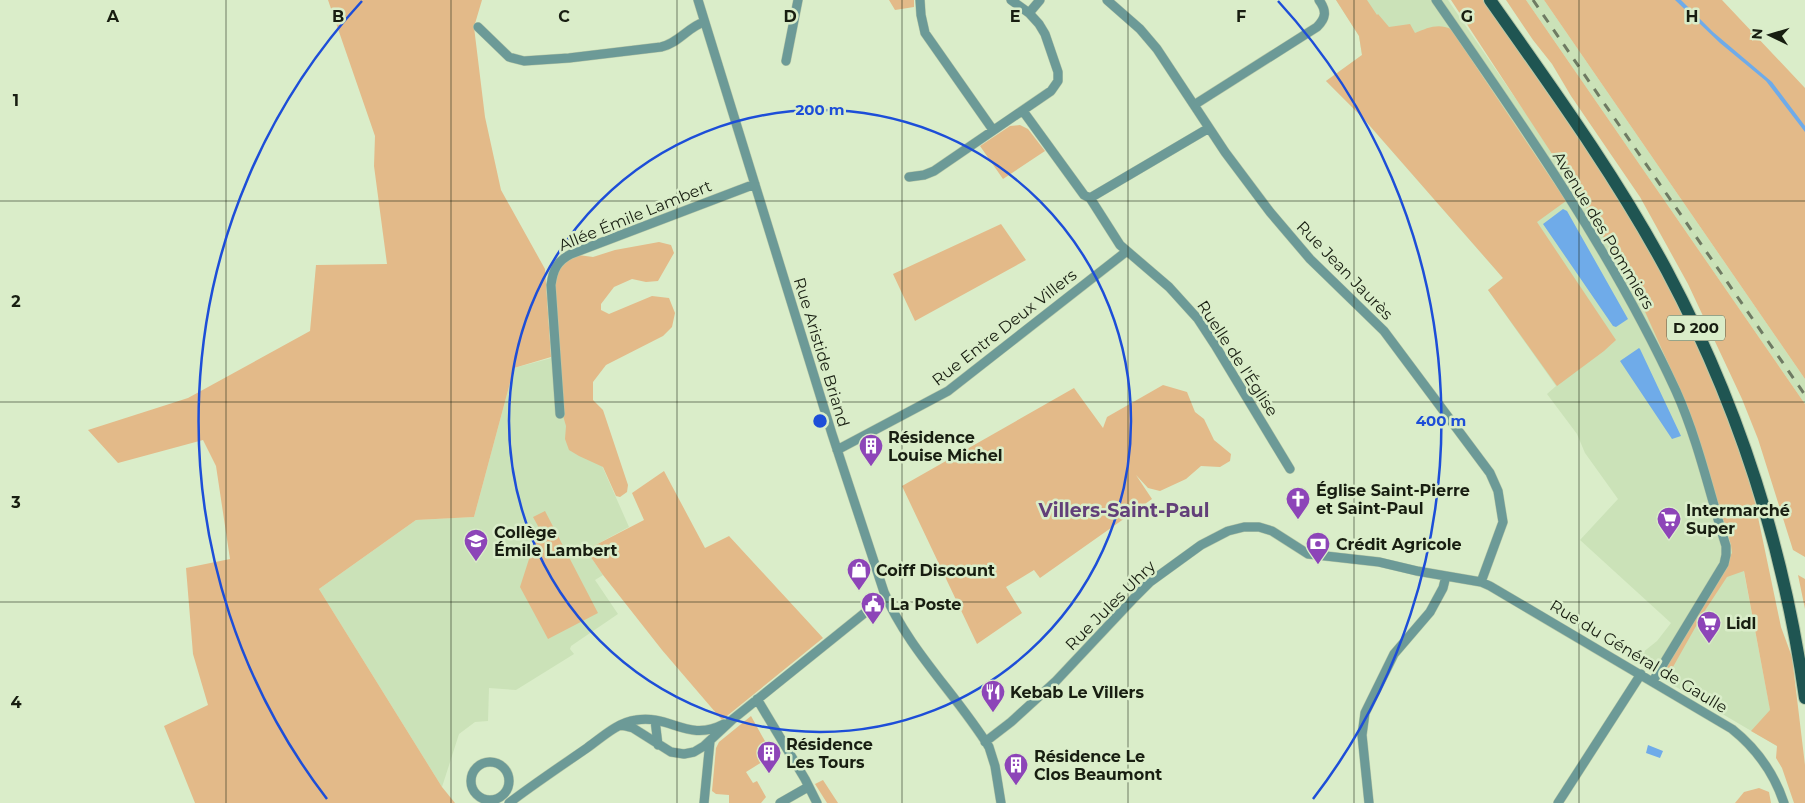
<svg xmlns="http://www.w3.org/2000/svg" width="1805" height="803" font-family="Montserrat,sans-serif">
<style>
.built{fill:#cbe2b8}
.green{fill:#e3ba89}
.water{fill:#6fabe9}
.lines{fill:none;stroke-linecap:round;stroke-linejoin:round}
.street-casing{stroke:#b7c8a8;stroke-width:10}
.primary-casing{stroke:#b7c8a8;stroke-width:14}
.street{stroke:#6c9a97;stroke-width:9}
.primary{stroke:#1f5552;stroke-width:12}
.rail{stroke:#6f7b63;stroke-width:3;stroke-dasharray:9 9;stroke-linecap:butt}
.grid{fill:none;stroke:#181e11;stroke-width:1;stroke-opacity:0.55}
.ring{fill:none;stroke:#1d4ed8;stroke-width:2.5}
.labels{text-anchor:middle;stroke-width:5;stroke-linejoin:round;paint-order:stroke}
.shield{fill:#daedc9;stroke:#525c48;stroke-width:1}
.shield-label{font-size:15px;font-weight:bold;fill:#181e11}
.street-label{font-size:16px;fill:#181e11;stroke:#daedc9}
.poi-label{font-size:16px;font-weight:bold;fill:#181e11;stroke:#daedc9;text-anchor:start}
.quarter-label{font-size:19px;font-weight:bold;fill:#623f79;stroke:#daedc9}
.grid-label{font-size:16px;text-anchor:middle;font-weight:bold;fill:#181e11;stroke:#daedc9;stroke-width:5;stroke-linejoin:round;paint-order:stroke}
.centre{fill:#1d4ed8;stroke:#daedc9;stroke-width:2.5}
.ring-label{font-size:15px;text-anchor:middle;font-weight:bold;fill:#1d4ed8;stroke:#daedc9;stroke-width:5;stroke-linejoin:round;paint-order:stroke}
</style>
<rect width="100%" height="100%" fill="#daedc9"/>
<path class="built" d="M 1336,0 L 1448,0 L 1531,121 L 1618,256 L 1693,408 L 1743,567 L 1777,746 L 1632,661 L 1657,641 L 1671,623 L 1580,540 L 1618,499 L 1585,453 L 1577,434 L 1547,394 L 1556,386 L 1488,290 L 1503,278 L 1363,118 L 1326,81 L 1362,55 L 1359,36 Z
M 1526,0 L 1544,0 L 1805,379 L 1805,404 Z
M 570,353 L 577,409 L 629,527 L 586,550 L 603,575 L 595,580 L 618,614 L 571,646 L 570,649 L 574,654 L 516,690 L 489,688 L 488,721 L 475,722 L 459,734 L 442,787 L 319,589 L 416,520 L 474,517 L 514,368 Z"/>
<path class="green" d="M 328,0 L 482,0 L 474,27 L 485,117 L 501,190 L 545,269 L 551,357 L 514,368 L 474,517 L 416,520 L 319,589 L 442,787 L 455,803 L 195,803 L 164,726 L 208,705 L 193,654 L 186,568 L 230,559 L 216,466 L 203,440 L 118,463 L 88,430 L 188,398 L 310,331 L 316,265 L 387,264 L 374,166 L 375,136 Z
M 889,0 L 914,0 L 914,7 L 895,10 Z
M 1336,0 L 1367,0 L 1377,15 L 1378,14 L 1389,27 L 1410,24 L 1415,33 C 1427,28 1438,23 1451,29 L 1566,201 L 1537,222 L 1616,340 L 1604,351 L 1557,386 L 1488,290 L 1503,278 L 1363,118 L 1326,81 L 1362,55 L 1359,36 Z
M 1451,0 L 1483,0 L 1608,181 L 1661,271 L 1711,376 L 1750,479 L 1781,627 L 1792,657 L 1805,765 L 1805,803 L 1794,803 L 1782,768 L 1776,758 L 1777,746 L 1751,731 L 1770,710 L 1744,571 L 1727,577 L 1704,612 L 1669,674 L 1664,672 L 1732,553 L 1731,545 L 1689,410 L 1638,296 L 1577,192 Z
M 1506,0 L 1526,0 L 1805,404 L 1805,557 L 1793,550 L 1758,439 L 1742,399 L 1688,284 L 1640,197 L 1571,96 L 1552,64 L 1533,40 Z
M 1544,0 L 1722,0 L 1805,88 L 1805,379 Z
M 1020,125 L 1028,129 L 1045,151 L 1003,179 L 980,146 L 1010,126 Z
M 1001,224 L 1026,260 L 915,321 L 893,274 Z
M 659,242 L 671,245 L 674,253 L 658,281 L 646,282 L 632,279 L 614,287 L 601,304 L 601,310 L 609,314 L 652,296 L 669,298 L 675,313 L 672,327 L 663,336 L 606,365 L 593,382 L 593,400 L 603,410 L 628,485 L 627,492 L 620,497 L 616,496 L 603,467 L 579,456 L 569,450 L 565,439 L 566,426 L 559,402 L 551,285 L 559,261 L 571,254 L 593,257 L 615,250 Z
M 1163,385 L 1187,392 L 1195,412 L 1204,419 L 1214,440 L 1231,454 L 1230,461 L 1220,467 L 1201,466 L 1186,479 L 1160,491 L 1148,488 L 1136,475 L 1152,499 L 1040,578 L 1034,570 L 1006,587 L 1022,613 L 977,644 L 902,486 L 1074,388 L 1103,428 L 1107,417 Z
M 664,471 L 705,548 L 729,536 L 823,638 L 722,720 L 662,650 L 603,575 L 586,550 L 644,520 L 632,493 Z
M 545,511 L 598,613 L 548,639 L 520,587 L 539,528 L 533,517 Z
M 1798,575 L 1805,579 L 1805,609 Z
M 751,716 L 771,752 L 760,759 L 762,762 L 746,772 L 753,783 L 757,781 L 766,797 L 761,803 L 729,803 L 729,795 L 716,794 L 712,791 L 716,748 L 719,742 Z
M 823,780 L 838,803 L 827,803 L 815,784 Z
M 1759,788 L 1769,792 L 1771,803 L 1735,803 L 1744,792 Z"/>
<path class="water" d="M 1675,0 L 1681,0 L 1713,32 L 1772,82 L 1805,126 L 1805,132 L 1766,81 L 1720,43 Z
M 1563,209 L 1567,211 L 1628,319 L 1616,327 L 1613,326 L 1543,224 Z
M 1639,348 L 1640,349 L 1681,436 L 1672,439 L 1620,361 Z
M 1648,745 L 1663,751 L 1660,758 L 1646,753 Z"/>
<g class="lines">
<defs>
<path id="street" d="M 698,0 L 832,434 L 884,592 C 908,649 956,694 989,747 L 995,766 L 1001,803
M 920,0 L 921,15 L 925,33 L 993,130
M 1107,0 L 1140,29 L 1157,49 L 1225,152 L 1270,212 L 1310,259 L 1384,331 L 1490,473 L 1498,491 L 1503,522 L 1481,582
M 1436,0 C 1523,125 1612,252 1676,391 C 1698,440 1710,495 1726,546 L 1726,555 L 1724,564 L 1653,681
M 1029,13 L 1040,0
M 478,27 L 509,57 L 524,61 L 569,58 L 661,47 C 679,43 688,27 704,22
M 786,61 L 798,0
M 1194,105 L 1317,27 C 1326,18 1327,11 1319,0
M 1023,111 L 1084,195 L 1090,198 L 1120,245 L 1169,287 L 1198,319 L 1215,345 L 1290,469
M 909,177 L 924,175 L 934,171 L 1051,91 L 1058,81 L 1058,72 L 1045,34 L 1039,24 L 1029,13 L 1011,0
M 1090,198 L 1209,128
M 560,414 L 551,285 C 553,270 557,261 571,254 L 755,184
M 837,450 L 948,391 L 1127,251
M 757,699 L 805,779 L 817,803
M 655,720 L 658,745
M 621,725 L 633,728 L 671,752 L 684,754 L 694,752 L 704,746 L 733,719 L 872,607 L 886,598
M 985,742 L 1011,722 L 1056,681 L 1135,597 L 1150,582 L 1201,545 L 1228,531 L 1244,527 L 1259,527 L 1272,531 L 1308,554 L 1379,562 L 1417,571 L 1481,582 L 1490,586 L 1732,729 C 1757,749 1774,773 1784,803
M471 781a19 19 0 1 1 38 0a19 19 0 1 1-38 0Z
M 509,803 C 534,784 561,766 587,748 C 601,738 618,722 636,720 C 670,714 688,743 724,724
M 704,803 L 710,741
M 780,803 L 808,787
M 1369,803 L 1362,735 L 1365,713 L 1394,654 L 1430,612 L 1443,588 L 1446,576
M 1558,803 L 1641,674"/>
<path id="primary" d="M 1490,0 C 1552,88 1616,176 1667,271 C 1738,404 1784,548 1805,698"/>
</defs>
<use href="#street" class="street-casing"/>
<use href="#primary" class="primary-casing"/>
<use href="#street" class="street"/>
<use href="#primary" class="primary"/>
<path class="rail" d="M 1533,0 L 1805,395"/>
</g>
<path class="grid" d="M 226,0 L 226,803M 451,0 L 451,803M 677,0 L 677,803M 902,0 L 902,803M 1128,0 L 1128,803M 1354,0 L 1354,803M 1579,0 L 1579,803M 0,201 L 1805,201M 0,402 L 1805,402M 0,602 L 1805,602"/>
<g class="ring">
<circle cx="820" cy="421" r="311"/>
<path d="M327 799A621 621 0 0 1 362 1M1278 1A621 621 0 0 1 1313 799"/>
</g>
<defs>
<symbol id="building-pin" viewBox="-11 -11 22 30"><path d="M0 17L-7.5 6A9.5 9.5 0 1 1 7.5 6Z" fill="#8d45b8" stroke="#daedc9"/><path d="M-4-6H4V6H1V3H-1V6H-4ZM-2.5-4.3h1.7v1.8h-1.7ZM.8-4.3h1.7v1.8H.8ZM-2.5-1h1.7V.8h-1.7ZM.8-1h1.7V.8H.8Z" fill="#fff"/></symbol>
<symbol id="church-pin" viewBox="-11 -11 22 30"><path d="M0 17L-7.5 6A9.5 9.5 0 1 1 7.5 6Z" fill="#8d45b8" stroke="#daedc9"/><path d="M-1.2-6h2.4v3.5h3.3v2.4h-3.3V6h-2.4V-.1h-3.3v-2.4h3.3Z" fill="#fff"/></symbol>
<symbol id="supermarket-pin" viewBox="-11 -11 22 30"><path d="M0 17L-7.5 6A9.5 9.5 0 1 1 7.5 6Z" fill="#8d45b8" stroke="#daedc9"/><path d="M-6-5.5h2.5l.6 2H6L4.5 2H-2.5L-4.4-4H-6ZM-1.5 3.2a1.3 1.3 0 1 0 .1 0ZM3 3.2a1.3 1.3 0 1 0 .1 0Z" fill="#fff"/></symbol>
<symbol id="school-pin" viewBox="-11 -11 22 30"><path d="M0 17L-7.5 6A9.5 9.5 0 1 1 7.5 6Z" fill="#8d45b8" stroke="#daedc9"/><path d="M0-5L7-2L0 1L-7-2ZM-4 1L0 2.5L4 1V4Q0 6-4 4Z" fill="#fff"/></symbol>
<symbol id="bank-pin" viewBox="-11 -11 22 30"><path d="M0 17L-7.5 6A9.5 9.5 0 1 1 7.5 6Z" fill="#8d45b8" stroke="#daedc9"/><path d="M-6-4H6V4H-6ZM0-2.3a2.3 2.3 0 1 0 0 4.6a2.3 2.3 0 1 0 0-4.6Z" fill="#fff"/></symbol>
<symbol id="shop-pin" viewBox="-11 -11 22 30"><path d="M0 17L-7.5 6A9.5 9.5 0 1 1 7.5 6Z" fill="#8d45b8" stroke="#daedc9"/><path d="M-5-2.5h2.3a2.7 3.5 0 0 1 5.4 0H5L5.5 6h-11ZM-1.5-2.5h3a1.5 2.3 0 0 0-3 0Z" fill="#fff"/></symbol>
<symbol id="civic-pin" viewBox="-11 -11 22 30"><path d="M0 17L-7.5 6A9.5 9.5 0 1 1 7.5 6Z" fill="#8d45b8" stroke="#daedc9"/><path d="M-.6-6.5H3V-4.5H.6V-3L4-1V1h2V6H-6V1h2V-1L-.6-3ZM-1.2 2.5V6h2.4V2.5Z" fill="#fff"/></symbol>
<symbol id="restaurant-pin" viewBox="-11 -11 22 30"><path d="M0 17L-7.5 6A9.5 9.5 0 1 1 7.5 6Z" fill="#8d45b8" stroke="#daedc9"/><path d="M-5-6h1v4h1v-4h1v4h1v-4h1v5L-1.5 .5V6h-2V.5L-5-1ZM5-6V6H3V1.5H1.5Q1.5-4 5-6Z" fill="#fff"/></symbol>
</defs>
<g fill-rule="evenodd">
<use href="#building-pin" x="857" y="432" width="28" height="38"/>
<use href="#church-pin" x="1284" y="485" width="28" height="38"/>
<use href="#supermarket-pin" x="1655" y="505" width="28" height="38"/>
<use href="#school-pin" x="462" y="527" width="28" height="38"/>
<use href="#bank-pin" x="1304" y="530" width="28" height="38"/>
<use href="#shop-pin" x="845" y="556" width="28" height="38"/>
<use href="#civic-pin" x="859" y="590" width="28" height="38"/>
<use href="#supermarket-pin" x="1695" y="609" width="28" height="38"/>
<use href="#restaurant-pin" x="979" y="678" width="28" height="38"/>
<use href="#building-pin" x="755" y="739" width="28" height="38"/>
<use href="#building-pin" x="1002" y="751" width="28" height="38"/>
</g>
<g class="labels">
<rect class="shield" x="1667" y="315.5" width="58" height="25" rx="4"/>
<g class="shield-label">
<text x="1696" y="333">D 200</text>
</g>
<g class="street-label">
<text transform="translate(635 215) rotate(-22)" y="6">Allée Émile Lambert</text>
<text transform="translate(1604 230) rotate(59)" y="6">Avenue des Pommiers</text>
<text transform="translate(1345 270) rotate(46)" y="6">Rue Jean Jaurès</text>
<text transform="translate(1004 327) rotate(-38)" y="6">Rue Entre Deux Villers</text>
<text transform="translate(822 352) rotate(73)" y="6">Rue Aristide Briand</text>
<text transform="translate(1238 358) rotate(57)" y="6">Ruelle de l'Église</text>
<text transform="translate(1110 605) rotate(-45)" y="6">Rue Jules Uhry</text>
<text transform="translate(1639 656) rotate(31)" y="6">Rue du Général de Gaulle</text>
</g>
<g class="poi-label">
<text x="888" y="443">Résidence<tspan x="888" dy="18">Louise Michel</tspan></text>
<text x="1316" y="496">Église Saint-Pierre<tspan x="1316" dy="18">et Saint-Paul</tspan></text>
<text x="1686" y="516">Intermarché<tspan x="1686" dy="18">Super</tspan></text>
<text x="494" y="538">Collège<tspan x="494" dy="18">Émile Lambert</tspan></text>
<text x="1336" y="550">Crédit Agricole</text>
<text x="876" y="576">Coiff Discount</text>
<text x="890" y="610">La Poste</text>
<text x="1726" y="629">Lidl</text>
<text x="1010" y="698">Kebab Le Villers</text>
<text x="786" y="750">Résidence<tspan x="786" dy="18">Les Tours</tspan></text>
<text x="1034" y="762">Résidence Le<tspan x="1034" dy="18">Clos Beaumont</tspan></text>
</g>
<g class="quarter-label">
<text x="1124" y="517">Villers-Saint-Paul</text>
</g>
</g>
<g class="grid-label">
<text x="113" y="22">A</text>
<text x="338" y="22">B</text>
<text x="564" y="22">C</text>
<text x="790" y="22">D</text>
<text x="1015" y="22">E</text>
<text x="1241" y="22">F</text>
<text x="1467" y="22">G</text>
<text x="1692" y="22">H</text>
<text x="16" y="106">1</text>
<text x="16" y="307">2</text>
<text x="16" y="508">3</text>
<text x="16" y="708">4</text>
</g>
<circle cx="820" cy="421" r="8" class="centre"/>
<g class="ring-label">
<text x="820" y="115">200 m</text>
<text x="1441" y="426">400 m</text>
</g>
<g transform="translate(1770 35) rotate(275)" stroke="#daedc9" stroke-width="4" paint-order="stroke">
<path d="M0-4L9 19L0 12L-9 19Z" fill="#181e11"/>
<text y="-8" font-size="14" font-weight="bold" text-anchor="middle" fill="#181e11">N</text>
</g>
</svg>
